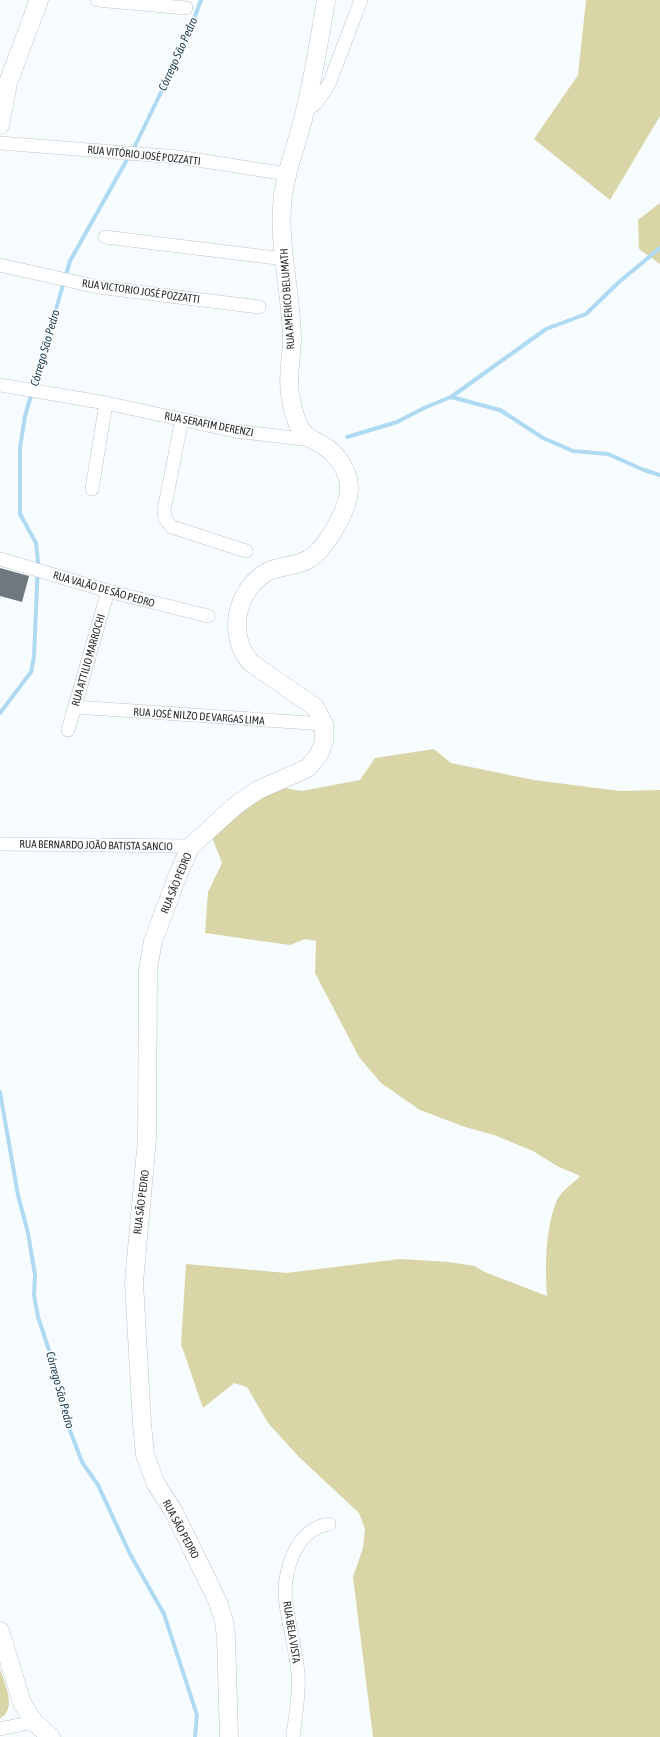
<svg xmlns="http://www.w3.org/2000/svg" width="660" height="1737" font-family="'Asap Condensed',sans-serif">
<style>
.green{fill:#d9d5a6}
.lines{fill:none;stroke-linecap:round;stroke-linejoin:round}
.stream{stroke:#aedaf4;stroke-width:4}
.building{fill:#6e787e}
.street-casing{stroke:#bac5cb;stroke-width:14}
.secondary-casing{stroke:#bac5cb;stroke-width:19}
.street{stroke:#fff;stroke-width:13}
.secondary{stroke:#fff;stroke-width:18}
.labels{text-anchor:middle;stroke-width:3;stroke-linejoin:round;paint-order:stroke}
.street-label{font-size:11px;fill:#282d2f;stroke:#fff}
.water-label{font-size:12px;font-style:italic;fill:#1d3e51;stroke:#fff}
</style>
<rect width="100%" height="100%" fill="#f7fcfe"/>
<path class="green" d="M 586,0 L 660,0 L 660,116 L 610,200 L 534,139 L 578,75 Z
M 660,203 L 660,264 L 639,249 L 638,220 Z
M 434,749 L 451,763 L 534,780 L 620,791 L 660,790 L 660,1737 L 373,1737 L 353,1577 L 363,1548 L 365,1529 L 359,1513 L 299,1457 L 268,1423 L 247,1387 L 234,1383 L 203,1408 L 181,1344 L 186,1264 L 286,1273 L 400,1259 L 449,1262 L 474,1266 L 487,1273 L 547,1296 C 545,1266 545,1229 557,1200 C 561,1191 574,1183 580,1176 L 557,1166 L 533,1151 L 494,1135 L 465,1127 L 420,1110 L 381,1083 L 359,1057 L 315,973 L 316,941 L 305,939 L 290,945 L 205,933 L 208,892 L 222,863 L 210,832 L 272,786 L 302,791 L 360,780 L 375,758 Z
M 0,1669 C 4,1682 18,1710 0,1718 Z"/>
<g class="lines">
<path class="stream" d="M 133,150 L 184,45 L 201,0
M 451,397 L 500,410 L 543,438 L 573,451 L 608,454 L 644,470 L 660,475
M 347,437 L 397,422 L 424,408 L 451,397 L 546,329 L 586,314 L 619,282 L 660,248
M 0,713 L 31,672 L 34,657 L 38,562 L 36,543 L 20,514 L 20,448 L 25,416 L 70,261 L 129,156
M 0,1092 L 18,1195 L 28,1233 L 35,1275 L 34,1295 L 38,1317 L 54,1365 L 65,1417 L 82,1462 L 98,1485 L 130,1554 L 164,1614 L 197,1715 L 195,1737"/>
</g>
<path class="building" d="M 0,568 L 29,576 L 22,602 L 0,596 Z"/>
<g class="lines">
<defs>
<path id="street" d="M 97,0 L 186,8
M 305,112 L 316,103 L 329,84 L 361,0
M 0,143 L 178,157 L 287,174
M 105,237 L 285,259
M 0,265 L 98,287 L 259,307
M 0,385 L 106,403 L 235,431 L 311,440
M 182,419 L 164,510 L 165,519 L 172,527 L 246,551
M 92,489 L 106,403
M 0,559 L 108,591 L 208,616
M 75,707 L 324,724
M 68,730 L 108,591
M 0,844 L 191,846
M 0,1729 L 34,1722
M 293,1737 C 295,1716 300,1694 298,1673 C 296,1650 289,1627 286,1604 C 282,1573 295,1529 329,1524"/>
<path id="secondary" d="M 0,125 L 8,83 L 39,0
M 0,1631 L 22,1703 L 34,1722 L 51,1737
M 229,1737 L 226,1636 L 224,1621 L 218,1602 L 174,1512 L 156,1484 L 145,1455 L 142,1424 L 134,1282 L 147,1139 L 148,969 L 153,941 L 179,872 L 191,846 L 235,806 L 258,790 L 308,768 L 319,754 L 324,742 L 324,724 L 315,707 L 251,663 C 227,637 235,590 267,572 C 280,565 297,567 309,559 C 327,548 349,508 349,488 C 349,471 337,453 322,445 C 314,440 307,438 301,430 C 295,420 292,406 290,394 C 287,375 292,357 292,338 C 291,290 277,242 283,195 C 287,166 299,139 305,111 C 314,74 320,37 326,0"/>
</defs>
<use href="#street" class="street-casing"/>
<use href="#secondary" class="secondary-casing"/>
<use href="#street" class="street"/>
<use href="#secondary" class="secondary"/>
</g>
<g class="labels">
<g class="street-label">
<text transform="translate(144 155) rotate(6)" y="4">RUA VITÓRIO JOSÉ POZZATTI</text>
<text transform="translate(141 291) rotate(8)" y="4">RUA VICTORIO JOSÉ POZZATTI</text>
<text transform="translate(287 299) rotate(-94)" y="4">RUA AMERICO BELUMATH</text>
<text transform="translate(209 424) rotate(11)" y="4">RUA SERAFIM DERENZI</text>
<text transform="translate(104 589) rotate(16)" y="4">RUA VALÃO DE SÃO PEDRO</text>
<text transform="translate(88 660) rotate(-74)" y="4">RUA ATTILIO MARROCHI</text>
<text transform="translate(199 716) rotate(4)" y="4">RUA JOSÉ NILZO DE VARGAS LIMA</text>
<text transform="translate(96 845) rotate(1)" y="4">RUA BERNARDO JOÃO BATISTA SANCIO</text>
<text transform="translate(176 883) rotate(-68)" y="4">RUA SÃO PEDRO</text>
<text transform="translate(141 1202) rotate(-83)" y="4">RUA SÃO PEDRO</text>
<text transform="translate(181 1529) rotate(62)" y="4">RUA SÃO PEDRO</text>
<text transform="translate(292 1632) rotate(81)" y="4">RUA BELA VISTA</text>
</g>
<g class="water-label">
<text transform="translate(178 54) rotate(-66)" y="4">Córrego São Pedro</text>
<text transform="translate(45 348) rotate(-74)" y="4">Córrego São Pedro</text>
<text transform="translate(60 1390) rotate(75)" y="4">Córrego São Pedro</text>
</g>
</g>
</svg>
